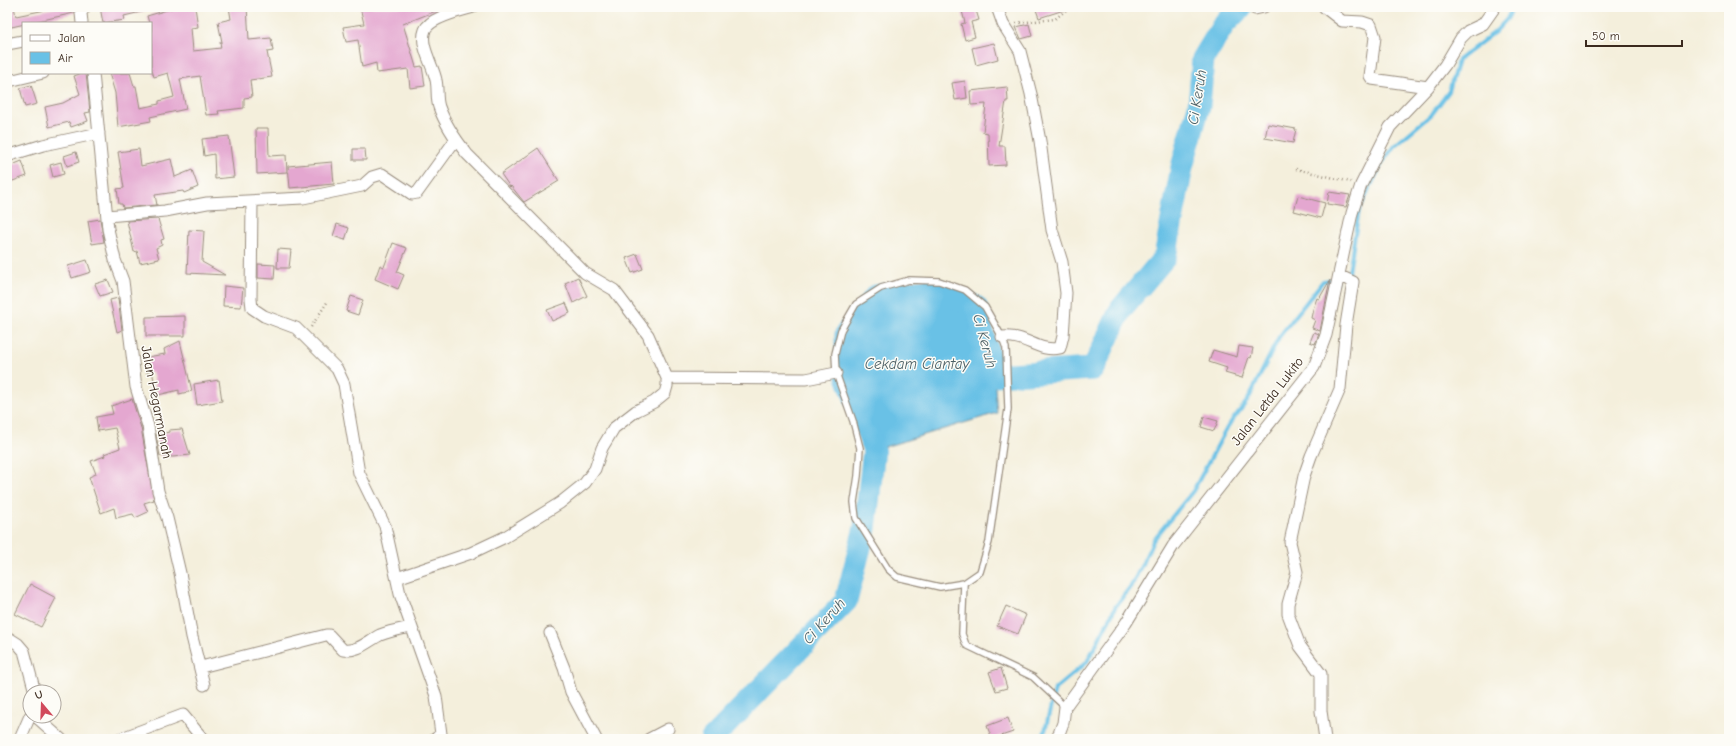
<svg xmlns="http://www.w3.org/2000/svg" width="1736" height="746" font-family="'Comic Neue',sans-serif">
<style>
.water{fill:#69c1e6;stroke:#527682}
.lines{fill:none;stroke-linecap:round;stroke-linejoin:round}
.stream{stroke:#69c1e6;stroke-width:4}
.river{stroke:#69c1e6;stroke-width:23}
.building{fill:#e4a7d0}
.lane-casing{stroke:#988c7d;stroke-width:8}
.street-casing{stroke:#988c7d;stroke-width:13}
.path{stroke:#988c7d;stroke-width:2.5;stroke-dasharray:1 3;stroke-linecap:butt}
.lane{stroke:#fff;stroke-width:5.5}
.street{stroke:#fff;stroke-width:11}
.labels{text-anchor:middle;stroke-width:3;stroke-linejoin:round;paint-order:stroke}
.street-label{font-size:14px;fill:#3b2a1e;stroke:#fdfcf7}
.water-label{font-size:15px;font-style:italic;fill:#4b5f64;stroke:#fdfcf7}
</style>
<rect width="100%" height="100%" fill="#fdfcf7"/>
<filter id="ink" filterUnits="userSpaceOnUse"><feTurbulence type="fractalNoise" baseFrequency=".025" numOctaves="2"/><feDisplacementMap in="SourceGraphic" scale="8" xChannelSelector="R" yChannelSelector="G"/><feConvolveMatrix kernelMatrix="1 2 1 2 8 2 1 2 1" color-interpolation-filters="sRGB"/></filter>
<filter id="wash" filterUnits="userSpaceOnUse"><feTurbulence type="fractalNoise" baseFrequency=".012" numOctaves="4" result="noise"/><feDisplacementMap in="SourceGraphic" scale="16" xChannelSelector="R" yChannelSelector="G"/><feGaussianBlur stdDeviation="0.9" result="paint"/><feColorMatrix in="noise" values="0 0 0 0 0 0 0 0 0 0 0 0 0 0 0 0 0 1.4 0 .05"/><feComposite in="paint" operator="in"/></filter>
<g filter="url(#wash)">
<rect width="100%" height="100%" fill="#f4efdc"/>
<path class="water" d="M 935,289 L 975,307 L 994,375 L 997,413 L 874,450 L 863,436 L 847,376 L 846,334 L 876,296 Z"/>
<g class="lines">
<path class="stream" d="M 1348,278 L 1359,210 L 1382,163 L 1394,146 L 1432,114 L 1449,91 L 1458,60 L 1495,32 L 1507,19 L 1513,7
M 1043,739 L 1055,689 L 1087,662 L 1116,606 L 1133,583 L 1154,539 L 1193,491 L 1228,426 L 1248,400 L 1279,337 L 1323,281 L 1330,280 L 1337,282"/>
<path class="river" d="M 712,739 L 846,601 L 865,528 L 874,450 L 847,376 L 846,334 L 876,296 L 935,289 L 976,307 L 994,375 L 1093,369 L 1121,309 L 1165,257 L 1182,167 L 1199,106 L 1203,59 L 1224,24 L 1241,7"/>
</g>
<g id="blocks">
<path class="building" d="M 7,7 L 14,7 L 16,16 L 60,7 L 77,7 L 74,13 L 7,28 Z
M 100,7 L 144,7 L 145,11 L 124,16 L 125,20 L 103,23 Z
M 177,7 L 195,7 L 198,27 L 191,28 L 193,51 L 221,48 L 220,42 L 222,42 L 218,22 L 231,19 L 229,7 L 247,7 L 249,40 L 271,38 L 273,51 L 267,52 L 272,77 L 250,80 L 252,97 L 244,98 L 244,108 L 218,111 L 219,114 L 206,115 L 200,76 L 180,79 L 186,109 L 150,117 L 151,121 L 118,127 L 115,93 L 109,73 L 130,73 L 134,86 L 136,86 L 140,108 L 159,104 L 159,101 L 174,97 L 168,73 L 154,77 L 151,67 L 151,23 L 149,23 L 147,16 Z
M 360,7 L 446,7 L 403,24 L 416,67 L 422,66 L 425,86 L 410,88 L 408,69 L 377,73 L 376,63 L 362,67 L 358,40 L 346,42 L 343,27 L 364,24 Z
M 961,7 L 975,7 L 979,20 L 971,22 L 975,37 L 965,40 L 961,24 L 965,23 Z
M 1035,7 L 1067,7 L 1067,9 L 1039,18 Z
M 1029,24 L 1032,36 L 1021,39 L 1016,27 Z
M 994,43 L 998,59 L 976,65 L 972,48 Z
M 82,73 L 86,73 L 90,112 L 85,113 L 88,121 L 71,127 L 69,122 L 49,127 L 45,107 L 63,103 L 80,94 L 74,76 Z
M 965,81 L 967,98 L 955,100 L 952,83 Z
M 31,85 L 37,104 L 25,107 L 20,88 Z
M 1007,87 L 1008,101 L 1006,101 L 999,146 L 1005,146 L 1006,165 L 989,166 L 988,133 L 983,132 L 986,104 L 971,105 L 970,91 Z
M 1268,124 L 1296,129 L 1293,143 L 1265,138 Z
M 256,128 L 268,128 L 269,156 L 286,155 L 287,172 L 257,174 Z
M 229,136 L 234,177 L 215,179 L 214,154 L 204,156 L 202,139 Z
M 538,148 L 559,181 L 524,202 L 511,186 L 510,187 L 501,174 Z
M 139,149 L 141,166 L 171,159 L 175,177 L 192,170 L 198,187 L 184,193 L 183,191 L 155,195 L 157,205 L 123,208 L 122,204 L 119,204 L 117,189 L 124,188 L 118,152 Z
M 353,149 L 365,149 L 366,160 L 353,160 Z
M 76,152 L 79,162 L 67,166 L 64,156 Z
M 22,161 L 27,176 L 7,183 L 7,167 Z
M 61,162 L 64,174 L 53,177 L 50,165 Z
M 332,162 L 334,184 L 290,188 L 288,166 Z
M 1329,192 L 1350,195 L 1346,207 L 1327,204 Z
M 1298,196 L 1325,203 L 1321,218 L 1294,211 Z
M 100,219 L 104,242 L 92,244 L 88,221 Z
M 158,219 L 164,239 L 161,240 L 162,245 L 156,248 L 159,259 L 140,263 L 137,251 L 134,252 L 127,221 Z
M 337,224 L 349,228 L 345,240 L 333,236 Z
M 189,230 L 204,231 L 202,262 L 225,275 L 187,273 Z
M 393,243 L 407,248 L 397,272 L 404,275 L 398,289 L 375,279 L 380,265 L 384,267 Z
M 278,249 L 291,250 L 289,268 L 277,268 Z
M 637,254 L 643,269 L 632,273 L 626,258 Z
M 87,260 L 91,272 L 72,278 L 68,266 Z
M 258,264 L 275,265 L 274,279 L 258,278 Z
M 578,277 L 587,296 L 573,303 L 565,283 Z
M 108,280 L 113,292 L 100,296 L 95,284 Z
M 1330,280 L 1320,331 L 1312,328 L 1315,320 L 1311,318 L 1313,309 L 1317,298 L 1319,299 Z
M 224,286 L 243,288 L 241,307 L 223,306 Z
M 351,296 L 363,300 L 358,315 L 346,311 Z
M 118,298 L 122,330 L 117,332 L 110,300 Z
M 566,303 L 570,313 L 552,321 L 547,310 Z
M 185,316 L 185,336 L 146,336 L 146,317 Z
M 1314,332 L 1319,334 L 1315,344 L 1310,342 Z
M 180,341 L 192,391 L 179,394 L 179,390 L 158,395 L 152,372 L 147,374 L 147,357 L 165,354 L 164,349 Z
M 1239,346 L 1253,348 L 1251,358 L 1249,357 L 1242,378 L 1225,373 L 1227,368 L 1209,362 L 1213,350 L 1237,357 Z
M 219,380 L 222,401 L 197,405 L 194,384 Z
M 132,399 L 141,428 L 154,500 L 144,503 L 148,512 L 135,518 L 133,514 L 116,518 L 114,508 L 101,513 L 89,477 L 96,474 L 91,461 L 105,456 L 104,454 L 120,448 L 115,428 L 98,431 L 96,417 L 113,414 L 111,406 Z
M 1204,417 L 1218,421 L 1214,431 L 1201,427 Z
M 182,429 L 190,455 L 173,457 L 160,456 L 156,435 L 169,432 L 169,430 Z
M 30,584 L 56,598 L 41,627 L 15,614 Z
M 1006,606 L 1026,615 L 1018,634 L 997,626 Z
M 1001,668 L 1007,688 L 996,691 L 989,672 Z
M 1008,718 L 1013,732 L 992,739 L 987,726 Z"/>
</g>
</g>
<g filter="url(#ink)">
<use href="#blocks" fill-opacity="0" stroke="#988c7d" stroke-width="1"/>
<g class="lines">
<defs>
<path id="lane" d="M 909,280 L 939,281 L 965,290 L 985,307 L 1002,337 L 1006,348 L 1008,409 L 989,542 L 980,572 L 964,583 L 940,587 L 897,577 L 888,569 L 856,518 L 854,502 L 858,476 L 860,448 L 853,421 L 836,373 L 835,354 L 841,330 L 856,304 L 881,288 Z
M 964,583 L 962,634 L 966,645 L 1033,677 L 1065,707"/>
<path id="street" d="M 997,7 L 1003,24 L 1020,51 L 1031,94 L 1040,141 L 1052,230 L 1062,262 L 1066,293 L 1063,336 L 1060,348 C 1038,353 1026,334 1002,337
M 1253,7 L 1255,9 L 1264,7
M 1324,7 L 1342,21 L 1362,22 L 1371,25 L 1375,37 L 1370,76 L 1372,79 L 1428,87
M 82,23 L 81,13 L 85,7
M 7,44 L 23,41
M 93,73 L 108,229 L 115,260 L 123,281 L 136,387 L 148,426 L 158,491 L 167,518 L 180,573 L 192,637 L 204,685
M 9,81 L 43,73
M 7,156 L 43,145 L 99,133
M 252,201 L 251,299 L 252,308 L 264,316 L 296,328 L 337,369 L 344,384 L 359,473 L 385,526 L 400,594 L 436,696 L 441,734 L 435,739
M 107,216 L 165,211 L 207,203 L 303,198 L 362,186 L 372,177 L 382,174 L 412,194 L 417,193 L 456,139
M 667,378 L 806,379 L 836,373
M 397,578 L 471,553 L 505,537 L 560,503 L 585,483 L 595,469 L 602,448 L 614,428 L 636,411 L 654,402 L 665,393 L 667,386 L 667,378 L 648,335 L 614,290 L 585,273 L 467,154 C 456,140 445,124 439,107 C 436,99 438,88 436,80 C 433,65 419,45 425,30 C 430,17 460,11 473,7
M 550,633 L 564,668 L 571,692 L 596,739
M 7,637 L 18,644 L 24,651 L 35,692
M 201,667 L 326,635 L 329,635 L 343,650 C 358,652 368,641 380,635 C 389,631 401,629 411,627
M 35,716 L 61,739
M 20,739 L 30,716
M 119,739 L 183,715 L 203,739
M 649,739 L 668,729
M 1057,739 L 1063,723 L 1065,707 L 1126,623 L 1173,546 L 1314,367 L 1326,335 L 1352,213 L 1361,185 L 1390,127 L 1428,87 L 1445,65 L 1461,38 L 1468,31 L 1483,24 L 1495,7
M 1325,739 L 1321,711 L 1321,674 L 1300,646 L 1288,614 L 1288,604 L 1297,572 L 1290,542 L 1304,476 L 1311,456 L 1340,389 L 1346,325 L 1353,282 L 1340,276"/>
</defs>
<use href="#lane" class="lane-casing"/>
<use href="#street" class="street-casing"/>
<path class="path" d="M 1016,23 L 1055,19 L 1070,7
M 1296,169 L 1351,182
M 311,327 L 328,301"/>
<use href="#lane" class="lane"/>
<use href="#street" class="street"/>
</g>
</g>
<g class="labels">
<g class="street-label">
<text transform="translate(1267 401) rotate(-52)" y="5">Jalan Letda Lukito</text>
<text transform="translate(157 402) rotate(79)" y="5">Jalan Hegarmanah</text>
</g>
<g class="water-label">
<text transform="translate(1197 97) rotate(-81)" y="5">Ci Keruh</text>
<text transform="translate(985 341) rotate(75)" y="5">Ci Keruh</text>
<text x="917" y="369">Cekdam Ciantay</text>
<text transform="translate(824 621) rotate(-48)" y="5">Ci Keruh</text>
</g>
</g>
<rect width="1736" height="746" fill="none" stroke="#fdfcf7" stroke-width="24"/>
<rect x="22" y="22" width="130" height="52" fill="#fdfcf7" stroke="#afa8a0"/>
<rect x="30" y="35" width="20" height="6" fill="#ffffff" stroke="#afa8a0"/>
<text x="58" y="42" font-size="12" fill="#3b2a1e">Jalan</text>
<rect x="30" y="52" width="20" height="12" fill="#69c1e6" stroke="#afa8a0"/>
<text x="58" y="62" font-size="12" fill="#3b2a1e">Air</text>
<g transform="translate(42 704) rotate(341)"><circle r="19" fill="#fdfcf7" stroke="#afa8a0"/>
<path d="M0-3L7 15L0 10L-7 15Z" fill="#d1495b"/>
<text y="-6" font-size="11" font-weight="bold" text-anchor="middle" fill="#3b2a1e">U</text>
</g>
<path d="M1586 40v6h96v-6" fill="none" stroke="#3b2a1e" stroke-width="2"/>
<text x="1592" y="40" font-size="12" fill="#3b2a1e" stroke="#fdfcf7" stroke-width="3" paint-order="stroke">50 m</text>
</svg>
